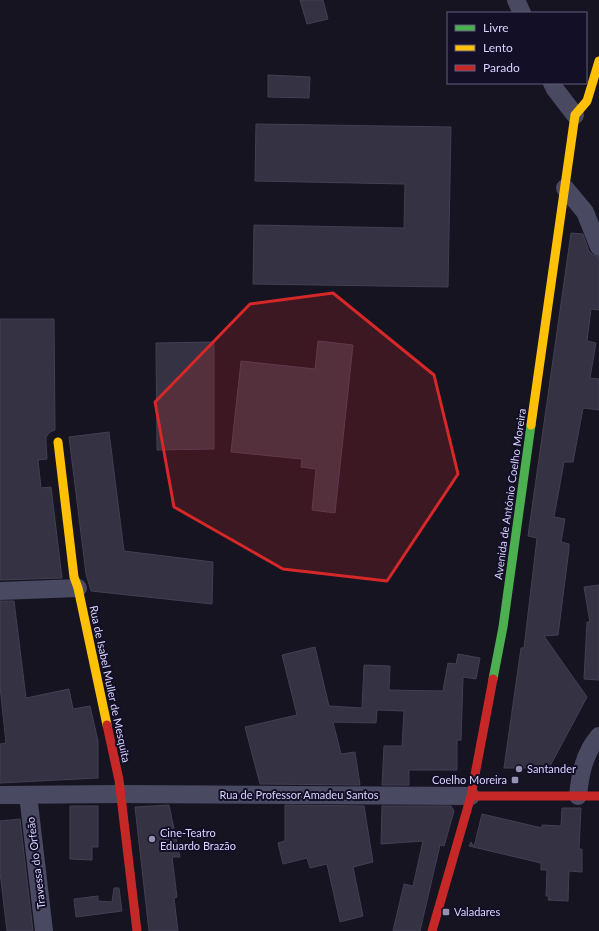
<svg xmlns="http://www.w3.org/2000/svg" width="599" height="931" font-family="Lato,sans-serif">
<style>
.building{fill:#343243;stroke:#433f54}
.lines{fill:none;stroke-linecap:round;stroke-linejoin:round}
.street{stroke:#4a4962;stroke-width:18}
.fast{stroke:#4caf50;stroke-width:9}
.slow{stroke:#ffc107;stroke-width:9}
.jam{stroke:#c62828;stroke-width:9}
.marked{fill:#d62828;fill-opacity:0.2;stroke:#d62828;stroke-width:3;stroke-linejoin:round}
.poi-dot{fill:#9591b1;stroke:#130f26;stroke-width:1.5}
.labels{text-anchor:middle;stroke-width:4;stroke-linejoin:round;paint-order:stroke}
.street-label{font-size:11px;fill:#d9d4ff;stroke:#130f26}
.poi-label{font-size:11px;fill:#d9d4ff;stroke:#130f26;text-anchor:start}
</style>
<rect width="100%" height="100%" fill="#161421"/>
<path class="building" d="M 300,0 L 323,0 L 328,19 L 307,24 Z
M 268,75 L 310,77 L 309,98 L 268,97 Z
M 256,124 L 451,127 L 448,287 L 253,284 L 254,225 L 404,228 L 405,184 L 255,181 Z
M 571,233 L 583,234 L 589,251 L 593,255 L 599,257 L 599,310 L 591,309 L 587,341 L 596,343 L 590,378 L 599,379 L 599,410 L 583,408 L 573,462 L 564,462 L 554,517 L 565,519 L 561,542 L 569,544 L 569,549 L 558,635 L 544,636 L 587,697 L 549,768 L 504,768 L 521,648 L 524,648 L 537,538 L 528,536 Z
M 0,319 L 54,319 L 55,430 L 50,432 L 46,437 L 46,443 L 47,459 L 38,460 L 41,488 L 51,487 L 62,578 L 0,580 Z
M 318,341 L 353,345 L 335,513 L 312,510 L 316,469 L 301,467 L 302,459 L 231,452 L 241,361 L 315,369 Z
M 214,342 L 214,449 L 157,450 L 156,343 Z
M 109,432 L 124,551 L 213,562 L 212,604 L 91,591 L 86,574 L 69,437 Z
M 599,585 L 599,680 L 584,679 L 587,622 L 590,622 L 584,587 Z
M 0,601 L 14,601 L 26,698 L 69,689 L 73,709 L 90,706 L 98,741 L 98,778 L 0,783 L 0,744 L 6,743 L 0,686 Z
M 315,647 L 329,706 L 362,708 L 364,665 L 390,666 L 389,690 L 443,691 L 448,663 L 456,664 L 458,654 L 480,658 L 476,679 L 463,677 L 461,740 L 457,740 L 457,770 L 409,770 L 409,785 L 382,785 L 384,746 L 402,746 L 404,711 L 377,710 L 376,723 L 333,722 L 341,754 L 355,752 L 360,785 L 260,784 L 245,727 L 297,715 L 282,655 Z
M 169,805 L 180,857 L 172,857 L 177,897 L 174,898 L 178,931 L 149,931 L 135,807 Z
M 285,805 L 364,806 L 373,862 L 353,867 L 363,916 L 340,922 L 327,864 L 310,868 L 307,858 L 283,864 L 278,843 L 285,841 Z
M 70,806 L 98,806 L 98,847 L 92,847 L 92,860 L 70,859 Z
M 382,806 L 451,806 L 454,811 L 444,846 L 440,845 L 420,931 L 393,931 L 404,884 L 413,886 L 423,841 L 381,844 Z
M 562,808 L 581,808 L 579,849 L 582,849 L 582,872 L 569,871 L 568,901 L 548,900 L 549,896 L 546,896 L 547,870 L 541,870 L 541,863 L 469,846 L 471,842 L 474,847 L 482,814 L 542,828 L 542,825 L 561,826 Z
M 20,819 L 33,931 L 7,931 L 0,872 L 0,821 Z
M 114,888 L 119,888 L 122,911 L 76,917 L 74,899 L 98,896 L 98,901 L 112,902 Z"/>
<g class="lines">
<path class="street" d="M 516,0 L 522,13
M 552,83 L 555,89 L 575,115
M 565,188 L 585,212 L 599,247
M 0,591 L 78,588
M 0,795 L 119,794 L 471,796
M 28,795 L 44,931
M 578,796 C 580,775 584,753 599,736"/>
<path class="fast" d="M 493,679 L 503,627 L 531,425"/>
<path class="slow" d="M 531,425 L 575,115 L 587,101 L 599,61
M 58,442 L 74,577 L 78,588 L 107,725"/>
<path class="jam" d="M 107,725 L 119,780 L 137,931
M 471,796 L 599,796
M 432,931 L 471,796 L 493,679"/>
</g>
<path class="marked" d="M 333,293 L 434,375 L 458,474 L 387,581 L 283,569 L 174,507 L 155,402 L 250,304 Z"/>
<g class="poi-dot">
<circle cx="519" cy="769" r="4"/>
<rect x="511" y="776" width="8" height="8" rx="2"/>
<circle cx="152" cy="839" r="4"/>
<rect x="442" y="908" width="8" height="8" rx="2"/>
</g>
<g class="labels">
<g class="street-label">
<text transform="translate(510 494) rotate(-82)" y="4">Avenida de António Coelho Moreira</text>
<text transform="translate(110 684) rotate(78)" y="4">Rua de Isabel Muller de Mesquita</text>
<text x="299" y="799">Rua de Professor Amadeu Santos</text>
<text transform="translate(36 863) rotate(-97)" y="4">Travessa do Orfeão</text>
</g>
<g class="poi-label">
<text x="527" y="773">Santander</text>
<text x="507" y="784" text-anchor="end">Coelho Moreira</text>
<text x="160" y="837">Cine-Teatro<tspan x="160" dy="13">Eduardo Brazão</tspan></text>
<text x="454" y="916">Valadares</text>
</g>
</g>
<rect x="447" y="12" width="140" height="72" fill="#130f26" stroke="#625e7d"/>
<rect x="455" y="25" width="20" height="6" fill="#4caf50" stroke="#625e7d"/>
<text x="483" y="32" font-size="12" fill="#d9d4ff">Livre</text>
<rect x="455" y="45" width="20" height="6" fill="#ffc107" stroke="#625e7d"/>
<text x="483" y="52" font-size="12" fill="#d9d4ff">Lento</text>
<rect x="455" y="65" width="20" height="6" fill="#c62828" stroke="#625e7d"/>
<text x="483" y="72" font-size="12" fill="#d9d4ff">Parado</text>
</svg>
